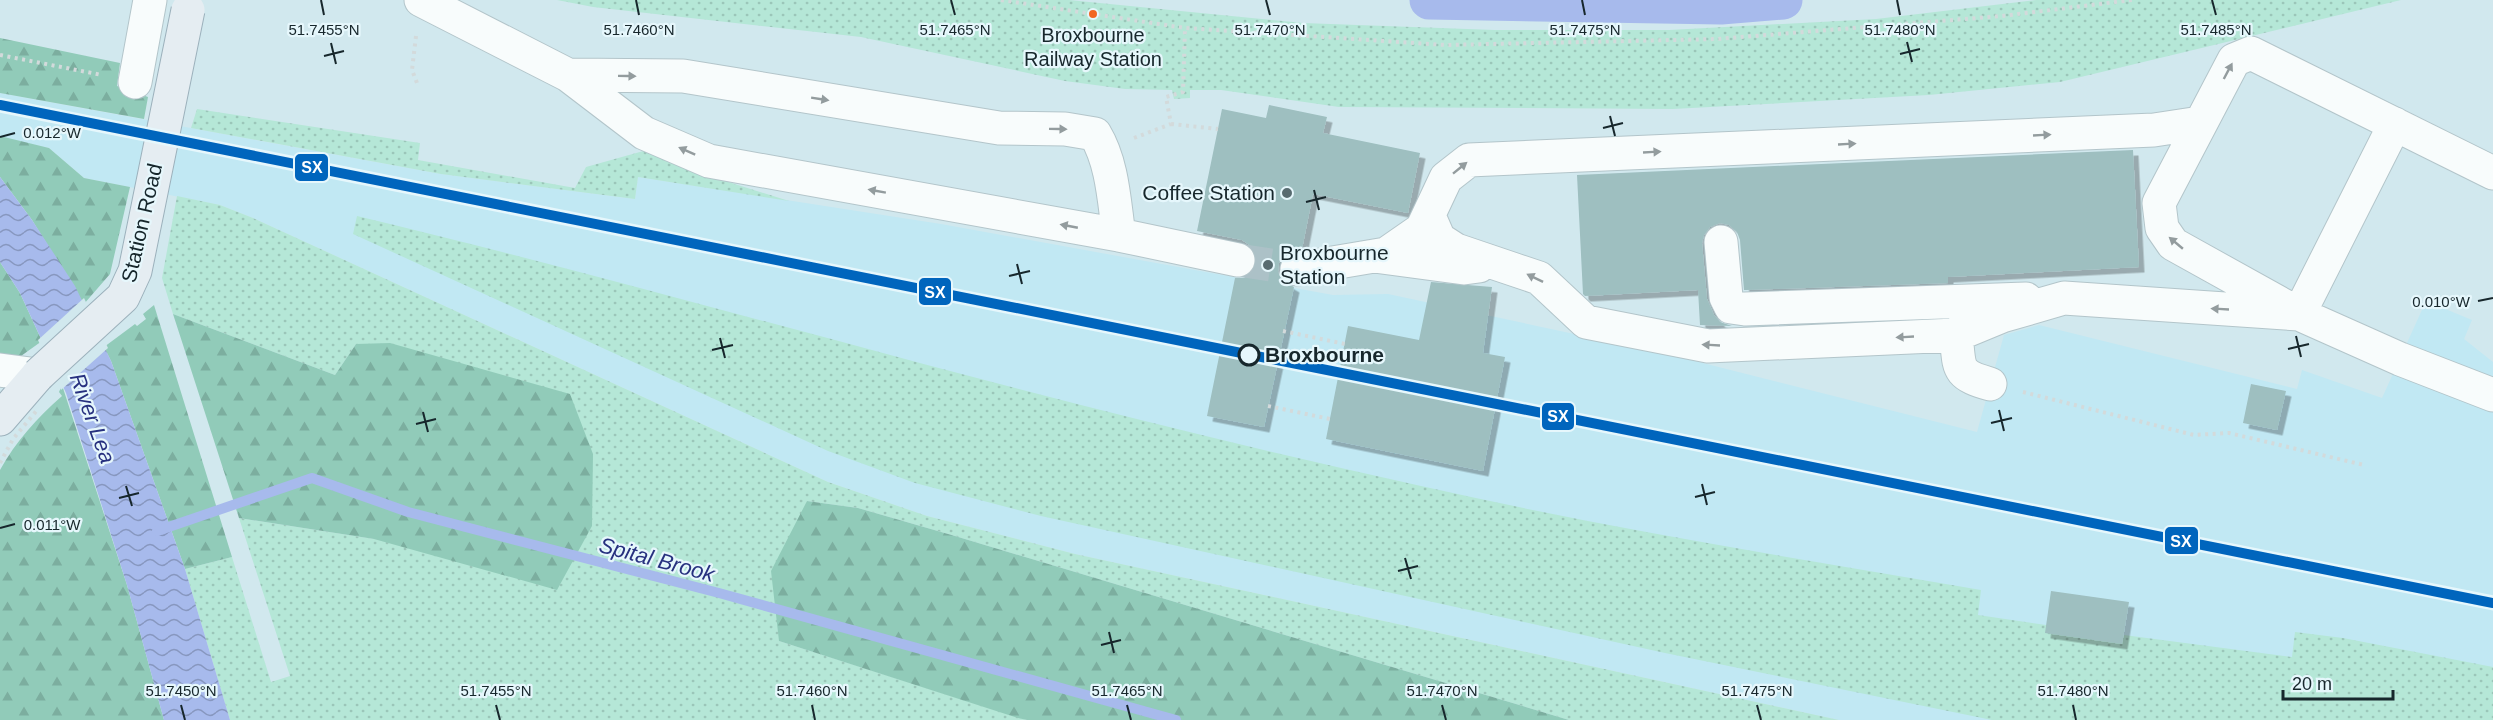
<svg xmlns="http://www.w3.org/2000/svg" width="2493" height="720" font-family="Helvetica,sans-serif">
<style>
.built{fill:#c1e8f3}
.grass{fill:url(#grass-dots)}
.forest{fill:url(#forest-firs)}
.water{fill:url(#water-waves)}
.pier{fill:#d1e8ee}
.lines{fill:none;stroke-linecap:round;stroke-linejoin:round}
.stream{stroke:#a7baec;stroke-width:10}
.canal{stroke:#a7baec;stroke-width:39}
.building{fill:#9ebfc0;filter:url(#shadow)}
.minor-tunnel{stroke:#acc1c7;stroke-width:33;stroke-dasharray:33 16;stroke-linecap:butt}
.minor-casing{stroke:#b3c5ca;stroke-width:35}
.major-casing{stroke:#9cb1bc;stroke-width:35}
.path{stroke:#d3dadb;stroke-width:4;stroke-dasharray:3 4.5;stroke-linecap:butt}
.minor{stroke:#f8fcfc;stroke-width:33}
.major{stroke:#e5edf2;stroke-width:33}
.major-bridge-casing{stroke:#9cb1bc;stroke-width:35;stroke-linecap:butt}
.path-bridge{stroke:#d3dadb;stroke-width:4;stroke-dasharray:3 4.5;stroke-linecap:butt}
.major-bridge{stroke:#e5edf2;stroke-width:33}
.rail-1-casing{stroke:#e6f7fc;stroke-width:15}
.rail-1{stroke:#0065bd;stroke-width:10}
.oneway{fill:#939c9e}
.ticks{fill:none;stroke:#17272c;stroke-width:2}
.bus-dot{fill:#f26522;stroke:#e6f7fc;stroke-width:2}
.poi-dot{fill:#586b70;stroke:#e6f7fc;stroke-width:2}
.stop-dot{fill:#e6f7fc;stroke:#17272c;stroke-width:3}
.labels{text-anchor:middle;stroke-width:4.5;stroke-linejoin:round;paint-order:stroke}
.bus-label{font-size:20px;fill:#17272c;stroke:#e6f7fc}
.poi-label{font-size:21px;fill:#17272c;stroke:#e6f7fc;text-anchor:end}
.street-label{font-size:21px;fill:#17272c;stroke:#e6f7fc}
.stop-label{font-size:21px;font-weight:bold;fill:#17272c;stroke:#e6f7fc;text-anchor:start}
.water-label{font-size:22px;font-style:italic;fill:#27317f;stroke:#e6f7fc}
.ticks-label{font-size:15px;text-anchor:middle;fill:#17272c;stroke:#e6f7fc;stroke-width:4.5;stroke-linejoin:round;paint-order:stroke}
.line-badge{stroke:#e6f7fc;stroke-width:2}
.badge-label{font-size:16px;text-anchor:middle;font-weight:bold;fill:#fff}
</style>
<defs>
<pattern id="grass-dots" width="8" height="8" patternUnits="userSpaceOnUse" patternTransform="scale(1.5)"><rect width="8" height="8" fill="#b5e7d7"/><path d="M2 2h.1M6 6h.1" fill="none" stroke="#9bc6b9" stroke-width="1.8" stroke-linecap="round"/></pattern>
<pattern id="forest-firs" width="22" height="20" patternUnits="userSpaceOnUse" patternTransform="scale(1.5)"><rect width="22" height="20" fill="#91cbb9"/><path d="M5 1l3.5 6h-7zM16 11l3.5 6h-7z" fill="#7cae9f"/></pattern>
<pattern id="water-waves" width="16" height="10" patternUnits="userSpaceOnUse" patternTransform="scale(1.5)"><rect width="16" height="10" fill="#a7baec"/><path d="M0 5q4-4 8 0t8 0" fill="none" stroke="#8797bf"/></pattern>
<filter id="shadow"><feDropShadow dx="5.5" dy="5.5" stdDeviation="0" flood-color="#0004"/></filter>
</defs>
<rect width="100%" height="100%" fill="#d1e8ee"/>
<path class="built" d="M 0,93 L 441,174 L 635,199 L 638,177 L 941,224 L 1333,295 L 1388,294 L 1663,353 L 1977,432 L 2004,335 L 2039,325 L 2297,389 L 2302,370 L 2382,398 L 2426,301 L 2472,320 L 2464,339 L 2493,362 L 2493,720 L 1839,720 L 1075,554 L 927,516 L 828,482 L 253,218 L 220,205 L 84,178 L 49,148 L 0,137 Z"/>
<path class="grass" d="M 557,0 L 1069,0 L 1303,23 L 1495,30 L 1669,30 L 1876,19 L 2036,0 L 2401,0 L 2060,82 L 1929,95 L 1673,109 L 1339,107 L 1221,90 L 1190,90 L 1190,98 L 1174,99 L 1172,90 L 1125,89 L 1065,81 L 861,37 L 593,7 Z
M 197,109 L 420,143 L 418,160 L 575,188 L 586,167 L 647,150 L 700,173 L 789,201 L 638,177 L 635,199 L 441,174 L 191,128 Z
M 177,196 L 220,205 L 253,218 L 828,482 L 927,516 L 1075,554 L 1839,720 L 1569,720 L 955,536 L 858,508 L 807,501 L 779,641 L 1027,720 L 230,720 L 185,569 L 232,557 L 271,682 L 290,676 L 239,518 L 374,539 L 356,344 L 335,375 L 173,314 L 162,278 Z
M 357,216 C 517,254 676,298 835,340 C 1029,393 1225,443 1421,486 C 1606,528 1794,558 1981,590 L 1978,615 L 2046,625 L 2122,643 L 2124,635 L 2292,657 L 2295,632 L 2343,638 L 2493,667 L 2493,720 L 1992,720 L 1665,653 L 1041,516 L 915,483 L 828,451 L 353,234 Z"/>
<path class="forest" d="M 0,38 L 120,63 L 117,86 L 148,97 L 144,119 L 0,93 Z
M 0,136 L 49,148 L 84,178 L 130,187 L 110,274 L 84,304 L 32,220 L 0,177 Z
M 0,262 L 20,293 L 42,341 L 21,356 L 0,356 Z
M 154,305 L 232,557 L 185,569 L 111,361 L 104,347 L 135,324 L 137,326 L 146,319 L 143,314 Z
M 173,314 L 335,375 L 356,344 L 390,343 L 570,394 L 593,454 L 592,526 L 557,590 L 374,539 L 239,518 Z
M 62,385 L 127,585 L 164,720 L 0,720 L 0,470 C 16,441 37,418 62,396 L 59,392 Z
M 807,501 L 858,508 L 955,536 L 1569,720 L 1027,720 L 1018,718 L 779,641 L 771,571 Z"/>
<path class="water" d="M 0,177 L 32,220 L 75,286 L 111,361 L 185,569 L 230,720 L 164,720 L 127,585 L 66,393 L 20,293 L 0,262 Z"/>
<path class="pier" d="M 84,298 L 108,348 L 61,390 L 38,340 Z"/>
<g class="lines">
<path class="stream" d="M 157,531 L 312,478 L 408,512 L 719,593 L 1176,720"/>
<path class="canal" d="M 1429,0 L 1721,5 L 1783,0"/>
</g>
<path class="building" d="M 1269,105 L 1327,117 L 1323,133 L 1420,153 L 1408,213 L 1313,194 L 1302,249 L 1286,254 L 1279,263 L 1278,272 L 1282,280 L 1294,287 L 1264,427 L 1207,416 L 1235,278 L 1244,278 L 1252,273 L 1256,263 L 1256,254 L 1251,246 L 1242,240 L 1197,231 L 1222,109 L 1266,118 Z
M 2133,150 L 2139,267 L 1948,277 L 1948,283 L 1746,290 L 1744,290 L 1740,240 L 1737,232 L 1729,225 L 1720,223 L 1710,227 L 1704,235 L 1702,243 L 1707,299 L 1714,315 L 1720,322 L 1732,326 L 1700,325 L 1698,290 L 1585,296 L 1583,294 L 1577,175 Z
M 1431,282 L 1492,287 L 1483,353 L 1505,357 L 1483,471 L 1326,439 L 1348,326 L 1419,340 Z
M 2251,384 L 2286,391 L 2277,430 L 2243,423 Z
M 2051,591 L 2129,602 L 2122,644 L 2045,633 Z"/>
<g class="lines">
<path class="minor-tunnel" d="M 1238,260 L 1297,269"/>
<defs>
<path id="minor" d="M 421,0 L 568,75 L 644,133 L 709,161 L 1119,235 C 1114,202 1113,164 1095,134 L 1065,129 L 999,128 L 683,76 L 568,75
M 135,82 L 150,0
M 2493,173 L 2251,53 L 2234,60 L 2159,203 L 2162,228 L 2173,244 L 2299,314 L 2400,359 L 2493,395
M 1429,216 L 1439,239 L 1456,250 L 1539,278 L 1586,322 L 1708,346 L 1956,335 L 2002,316 L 2064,298 L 2299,314
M 1119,235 L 1238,260
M 1721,242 L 1726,297 L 1731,307 L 1745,309 L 2026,299
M 1374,256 L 1464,268 L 1479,266
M 1297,269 L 1386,254 L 1422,229 L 1446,178 L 1469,160 L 2154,130 L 2200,123
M 2299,314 L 2395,124
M 1968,319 L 1968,324 L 1956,335 C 1960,369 1955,374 1990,384
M 0,370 L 38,375"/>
<path id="major" d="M 0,419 L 38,375"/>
</defs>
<use href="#minor" class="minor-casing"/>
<use href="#major" class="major-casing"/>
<path class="path" d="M 1001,0 L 1185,28 L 1446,45 L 1717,39 L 2002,16 L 2132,0
M 416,36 L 412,70 L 417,83
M 0,55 L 102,75
M 1171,124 L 1218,129
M 1134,138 L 1171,124 L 1166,97 L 1183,92 L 1185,28
M 1283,331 L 1345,344
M 2023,392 L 2194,435 L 2229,433 L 2364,465
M 1268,406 L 1330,419"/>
<use href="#minor" class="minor"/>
<use href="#major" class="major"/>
<defs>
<path id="major-bridge" d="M 38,375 L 123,297 L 135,271 L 188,10"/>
</defs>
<use href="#major-bridge" class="major-bridge-casing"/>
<path class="path-bridge" d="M 0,463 L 13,439 L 38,409"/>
<use href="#major-bridge" class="major-bridge"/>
<defs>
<path id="rail-1" d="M 0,105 L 2493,603"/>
</defs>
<use href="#rail-1" class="rail-1-casing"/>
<use href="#rail-1" class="rail-1"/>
</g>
<defs><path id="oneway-solid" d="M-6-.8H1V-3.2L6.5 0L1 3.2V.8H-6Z" transform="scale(1.5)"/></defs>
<g class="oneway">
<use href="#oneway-solid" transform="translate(2228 71) rotate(-62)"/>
<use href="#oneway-solid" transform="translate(627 76) rotate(1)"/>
<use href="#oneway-solid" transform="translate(820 99) rotate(9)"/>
<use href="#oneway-solid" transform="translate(1058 129) rotate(1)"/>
<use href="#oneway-solid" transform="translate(2042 135) rotate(-3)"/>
<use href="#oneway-solid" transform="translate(1847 144) rotate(-3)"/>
<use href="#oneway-solid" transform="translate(687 151) rotate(-156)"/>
<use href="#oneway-solid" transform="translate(1652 152) rotate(-3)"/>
<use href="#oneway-solid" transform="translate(1460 168) rotate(-39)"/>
<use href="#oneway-solid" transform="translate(877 191) rotate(-170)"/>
<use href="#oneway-solid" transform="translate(1069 226) rotate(-169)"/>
<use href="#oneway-solid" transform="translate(2176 243) rotate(-140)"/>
<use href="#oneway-solid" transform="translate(1535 278) rotate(-154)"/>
<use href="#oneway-solid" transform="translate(2220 309) rotate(-177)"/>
<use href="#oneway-solid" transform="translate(1905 337) rotate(177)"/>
<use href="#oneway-solid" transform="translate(1711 345) rotate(-177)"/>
</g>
<path class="ticks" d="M 321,0 L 324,15M 636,0 L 639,15M 951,0 L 955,15M 1266,0 L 1270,15M 1582,0 L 1585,15M 1897,0 L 1900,15M 2212,0 L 2216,15M 1907,42 L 1912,62M 331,43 L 336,64M 1900,54 L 1920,49M 324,56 L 344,51M 1610,116 L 1615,136M 1603,128 L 1623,123M 0,137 L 15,133M 1314,190 L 1319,210M 1306,202 L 1326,197M 1017,264 L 1022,284M 1009,276 L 1030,271M 2478,301 L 2493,298M 2296,336 L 2301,357M 720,338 L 725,358M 2288,349 L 2309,344M 712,350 L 733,345M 1999,410 L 2004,431M 423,412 L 428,432M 1991,423 L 2012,418M 416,424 L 436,419M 1702,484 L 1707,505M 126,486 L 132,506M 1695,497 L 1715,492M 119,498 L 139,493M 0,528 L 15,524M 1405,558 L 1411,579M 1398,571 L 1418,566M 1109,632 L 1114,653M 1101,645 L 1121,640M 181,705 L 185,720M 496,705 L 500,720M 812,705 L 815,720M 1127,705 L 1131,720M 1442,705 L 1446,720M 1757,705 L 1761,720M 2073,705 L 2076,720"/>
<circle class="bus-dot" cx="1093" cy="14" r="5"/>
<g class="poi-dot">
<circle cx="1287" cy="193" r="6"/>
<circle cx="1268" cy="265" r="6"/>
</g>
<circle class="stop-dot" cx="1249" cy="355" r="10"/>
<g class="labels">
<g class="bus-label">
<text x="1093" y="42">Broxbourne<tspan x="1093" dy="24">Railway Station</tspan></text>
</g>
<g class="poi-label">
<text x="1275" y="200">Coffee Station</text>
<text x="1280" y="260" text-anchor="start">Broxbourne<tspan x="1280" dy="24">Station</tspan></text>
</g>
<g class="street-label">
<text transform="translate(142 223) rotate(-77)" y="7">Station Road</text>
</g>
<g class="stop-label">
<text x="1265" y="362">Broxbourne</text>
</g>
<g class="water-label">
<text transform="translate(93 418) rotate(70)" y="8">River Lea</text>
<text transform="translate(657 559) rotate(15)" y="8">Spital Brook</text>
</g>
</g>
<g class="ticks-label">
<text x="324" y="35">51.7455°N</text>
<text x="639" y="35">51.7460°N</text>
<text x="955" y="35">51.7465°N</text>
<text x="1270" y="35">51.7470°N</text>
<text x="1585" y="35">51.7475°N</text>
<text x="1900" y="35">51.7480°N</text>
<text x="2216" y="35">51.7485°N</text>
<text x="52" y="138">0.012°W</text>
<text x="2441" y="307">0.010°W</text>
<text x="52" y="530">0.011°W</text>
<text x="181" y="696">51.7450°N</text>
<text x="496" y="696">51.7455°N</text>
<text x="812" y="696">51.7460°N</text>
<text x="1127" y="696">51.7465°N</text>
<text x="1442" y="696">51.7470°N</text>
<text x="1757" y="696">51.7475°N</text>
<text x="2073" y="696">51.7480°N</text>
</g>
<g class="line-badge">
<rect x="294" y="153" width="35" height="29" rx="6" fill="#0065bd"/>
<rect x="918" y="277" width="34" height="29" rx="6" fill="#0065bd"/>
<rect x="1541" y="402" width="34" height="29" rx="6" fill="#0065bd"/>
<rect x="2164" y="526" width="35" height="29" rx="6" fill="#0065bd"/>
</g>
<g class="badge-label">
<text x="312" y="173">SX</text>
<text x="935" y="298">SX</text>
<text x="1558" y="422">SX</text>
<text x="2181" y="547">SX</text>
</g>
<path d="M2283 690v9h110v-9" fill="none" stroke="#17272c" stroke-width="3"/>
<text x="2292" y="690" font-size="18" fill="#17272c" stroke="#e6f7fc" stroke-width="4.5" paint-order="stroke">20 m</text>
</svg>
